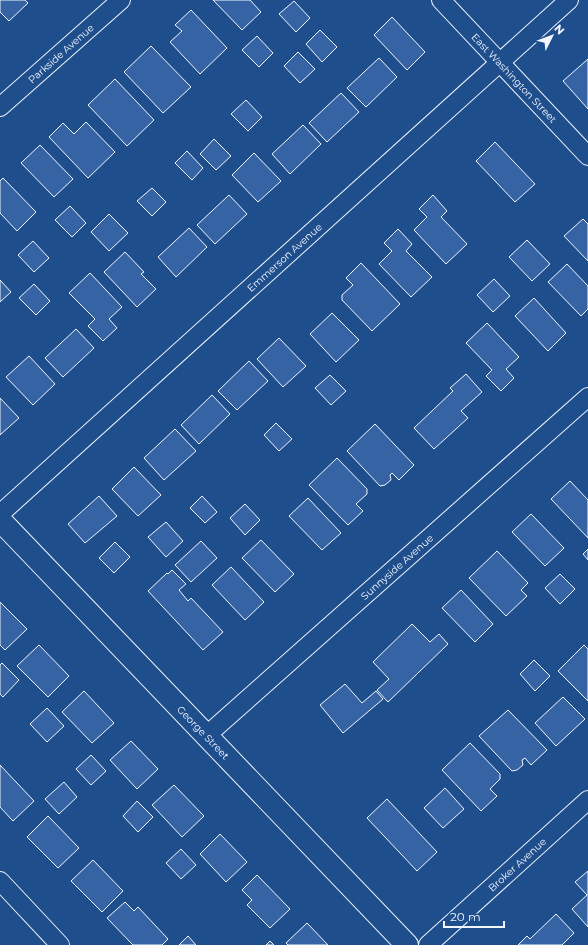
<svg xmlns="http://www.w3.org/2000/svg" width="588" height="945" font-family="Montserrat,sans-serif">
<style>
.building{fill:#3563a3;stroke:#f2f6ff}
.lines{fill:none;stroke-linecap:round;stroke-linejoin:round}
.street-casing{stroke:#f2f6ff;stroke-width:20}
.secondary-casing{stroke:#f2f6ff;stroke-width:24}
.street{stroke:#1f4e8c;stroke-width:18}
.secondary{stroke:#1f4e8c;stroke-width:22}
.labels{text-anchor:middle;stroke-width:3;stroke-linejoin:round;paint-order:stroke}
.street-label{font-size:10px;fill:#f2f6ff;stroke:#1f4e8c}
</style>
<rect width="100%" height="100%" fill="#1f4e8c"/>
<path class="building" d="M 0,0 L 25,0 L 28,3 L 9,21 L 0,12 Z
M 213,0 L 250,0 L 261,12 L 242,30 Z
M 294,1 L 310,18 L 296,32 L 279,14 Z
M 191,10 L 227,48 L 200,74 L 170,42 L 182,31 L 175,25 Z
M 392,17 L 425,52 L 407,70 L 374,35 Z
M 320,30 L 337,47 L 322,62 L 306,44 Z
M 257,36 L 273,53 L 259,67 L 242,50 Z
M 151,46 L 191,87 L 163,113 L 124,72 Z
M 298,52 L 315,69 L 300,83 L 284,66 Z
M 379,58 L 397,77 L 366,107 L 347,88 Z
M 588,59 L 588,109 L 563,81 Z
M 115,79 L 154,120 L 127,146 L 88,105 Z
M 341,93 L 359,112 L 327,142 L 309,123 Z
M 246,100 L 262,117 L 248,131 L 231,114 Z
M 86,122 L 115,152 L 88,178 L 49,137 L 63,123 L 74,134 Z
M 303,125 L 321,144 L 290,174 L 272,154 Z
M 214,139 L 231,156 L 216,170 L 200,154 Z
M 495,142 L 535,184 L 515,202 L 476,161 Z
M 40,145 L 73,179 L 54,197 L 21,163 Z
M 187,151 L 203,168 L 192,180 L 175,163 Z
M 254,153 L 281,181 L 258,202 L 232,175 Z
M 3,178 L 36,212 L 17,231 L 0,213 L 0,181 Z
M 152,188 L 166,202 L 152,216 L 137,201 Z
M 229,195 L 247,214 L 215,244 L 197,225 Z
M 433,195 L 447,211 L 441,217 L 467,244 L 446,264 L 414,230 L 427,217 L 419,209 Z
M 70,206 L 86,223 L 72,237 L 55,220 Z
M 109,214 L 128,233 L 109,251 L 91,232 Z
M 583,219 L 588,224 L 588,261 L 564,236 Z
M 189,228 L 207,247 L 176,277 L 158,257 Z
M 398,229 L 412,244 L 406,251 L 432,277 L 411,297 L 379,264 L 392,251 L 384,243 Z
M 527,240 L 550,264 L 532,281 L 509,257 Z
M 33,241 L 49,258 L 34,272 L 18,255 Z
M 125,252 L 144,272 L 141,274 L 156,289 L 137,307 L 104,272 Z
M 361,263 L 400,304 L 372,331 L 342,300 L 342,295 L 353,285 L 346,278 Z
M 567,264 L 588,286 L 588,309 L 581,316 L 548,282 Z
M 90,273 L 122,307 L 109,319 L 117,328 L 103,341 L 88,326 L 95,319 L 69,293 Z
M 494,279 L 510,296 L 493,312 L 477,295 Z
M 0,280 L 11,292 L 0,302 Z
M 34,284 L 50,301 L 36,315 L 19,298 Z
M 534,298 L 566,333 L 548,351 L 515,316 Z
M 332,313 L 359,340 L 336,362 L 310,334 Z
M 487,323 L 519,357 L 506,369 L 514,378 L 501,391 L 486,376 L 492,370 L 466,343 Z
M 76,329 L 94,348 L 63,377 L 45,358 Z
M 279,338 L 306,366 L 283,387 L 257,359 Z
M 29,356 L 55,384 L 33,405 L 6,377 Z
M 249,361 L 268,381 L 237,410 L 218,391 Z
M 466,374 L 482,392 L 461,411 L 468,418 L 434,449 L 414,428 L 453,391 L 450,388 Z
M 330,375 L 346,391 L 331,405 L 315,388 Z
M 212,395 L 230,414 L 199,444 L 181,425 Z
M 0,398 L 19,418 L 0,435 Z
M 276,423 L 292,439 L 279,451 L 264,435 Z
M 375,424 L 414,465 L 399,480 L 392,473 L 390,475 L 391,480 L 385,485 L 380,486 L 347,451 Z
M 175,429 L 196,451 L 164,480 L 144,458 Z
M 337,458 L 367,489 L 367,494 L 356,504 L 363,511 L 348,525 L 309,485 Z
M 134,467 L 161,495 L 138,516 L 112,489 Z
M 570,481 L 588,500 L 588,538 L 551,499 Z
M 99,496 L 117,516 L 85,543 L 68,524 Z
M 202,496 L 217,512 L 205,523 L 190,508 Z
M 308,498 L 341,533 L 322,550 L 289,516 Z
M 245,504 L 260,520 L 245,535 L 230,518 Z
M 531,514 L 564,548 L 545,566 L 512,532 Z
M 166,522 L 183,541 L 166,557 L 148,537 Z
M 261,540 L 294,574 L 275,592 L 242,558 Z
M 201,541 L 217,558 L 191,582 L 175,565 Z
M 115,542 L 130,557 L 114,573 L 99,558 Z
M 588,549 L 588,560 L 583,554 Z
M 497,551 L 528,583 L 521,590 L 527,596 L 506,616 L 469,578 Z
M 231,567 L 264,602 L 245,620 L 212,585 Z
M 172,570 L 186,584 L 179,590 L 188,601 L 191,598 L 223,632 L 203,650 L 148,591 L 167,573 L 168,574 Z
M 560,574 L 575,589 L 560,604 L 545,588 Z
M 461,590 L 493,624 L 475,642 L 442,608 Z
M 0,602 L 27,629 L 5,650 L 0,645 Z
M 412,624 L 430,642 L 439,634 L 448,644 L 388,702 L 377,690 L 389,679 L 373,662 Z
M 39,645 L 69,676 L 48,697 L 17,666 Z
M 584,645 L 588,649 L 588,701 L 558,671 Z
M 534,660 L 550,676 L 535,691 L 520,674 Z
M 2,663 L 19,680 L 3,697 L 0,694 L 0,665 Z
M 345,684 L 362,703 L 376,691 L 383,699 L 343,733 L 320,705 Z
M 84,691 L 114,723 L 92,743 L 62,712 Z
M 563,697 L 585,719 L 556,746 L 535,723 Z
M 47,708 L 64,726 L 47,742 L 30,724 Z
M 508,710 L 547,750 L 531,765 L 525,758 L 522,760 L 523,765 L 517,770 L 512,771 L 479,736 Z
M 131,741 L 158,769 L 137,789 L 110,760 Z
M 470,743 L 500,774 L 500,779 L 490,789 L 497,796 L 481,811 L 442,770 Z
M 91,755 L 106,771 L 91,785 L 76,769 Z
M 0,765 L 34,801 L 13,821 L 0,807 Z
M 64,782 L 77,797 L 59,814 L 45,799 Z
M 174,785 L 204,816 L 182,837 L 152,805 Z
M 445,788 L 464,809 L 443,828 L 424,808 Z
M 387,799 L 437,852 L 417,871 L 367,818 Z
M 137,801 L 153,817 L 138,832 L 123,816 Z
M 48,816 L 79,848 L 58,868 L 27,837 Z
M 220,834 L 247,862 L 226,882 L 200,854 Z
M 181,849 L 196,865 L 181,879 L 166,863 Z
M 93,860 L 123,891 L 102,912 L 71,881 Z
M 588,871 L 588,927 L 572,909 L 587,895 L 575,882 Z
M 257,875 L 290,909 L 270,928 L 247,905 L 252,900 L 242,890 Z
M 125,902 L 134,911 L 138,907 L 168,939 L 162,945 L 133,945 L 107,918 Z
M 556,914 L 574,933 L 562,945 L 518,945 L 527,936 L 530,939 Z
M 307,923 L 328,945 L 288,945 L 286,943 Z
M 188,936 L 196,945 L 179,945 Z
M 270,941 L 274,945 L 266,945 Z"/>
<g class="lines">
<defs>
<g id="street">
<path id="s1" d="M 441,0 L 588,156"/>
<path id="s2" d="M 0,107 L 121,0"/>
<path id="s3" d="M 0,514 L 569,0"/>
<path id="s4" d="M 206,736 L 588,397"/>
<path d="M 0,881 L 60,945"/>
<path id="s5" d="M 428,945 L 588,800"/>
</g>
<g id="secondary">
<path id="s6" d="M 0,520 L 407,945"/>
</g>
</defs>
<use href="#street" class="street-casing"/>
<use href="#secondary" class="secondary-casing"/>
<use href="#street" class="street"/>
<use href="#secondary" class="secondary"/>
</g>
<g class="labels">
<g class="street-label">
<text dy="4" stroke="none"><textPath href="#s2" startOffset="81">Parkside Avenue</textPath></text>
<text dy="4" stroke="none"><textPath href="#s1" startOffset="107">East Washington Street</textPath></text>
<text dy="4" stroke="none"><textPath href="#s3" startOffset="383">Emmerson Avenue</textPath></text>
<text dy="4" stroke="none"><textPath href="#s4" startOffset="255">Sunnyside Avenue</textPath></text>
<text dy="4" stroke="none"><textPath href="#s6" startOffset="294">George Street</textPath></text>
<text dy="4" stroke="none"><textPath href="#s5" startOffset="120">Broker Avenue</textPath></text>
</g>
</g>
<g transform="translate(552 36) rotate(48)" stroke="#1f4e8c" stroke-width="3" paint-order="stroke">
<path d="M0-3L7 15L0 10L-7 15Z" fill="#f2f6ff"/>
<text y="-6" font-size="11" font-weight="bold" text-anchor="middle" fill="#f2f6ff">N</text>
</g>
<path d="M444 921v6h60v-6" fill="none" stroke="#f2f6ff" stroke-width="2"/>
<text x="450" y="921" font-size="12" fill="#f2f6ff" stroke="#1f4e8c" stroke-width="3" paint-order="stroke">20 m</text>
</svg>
